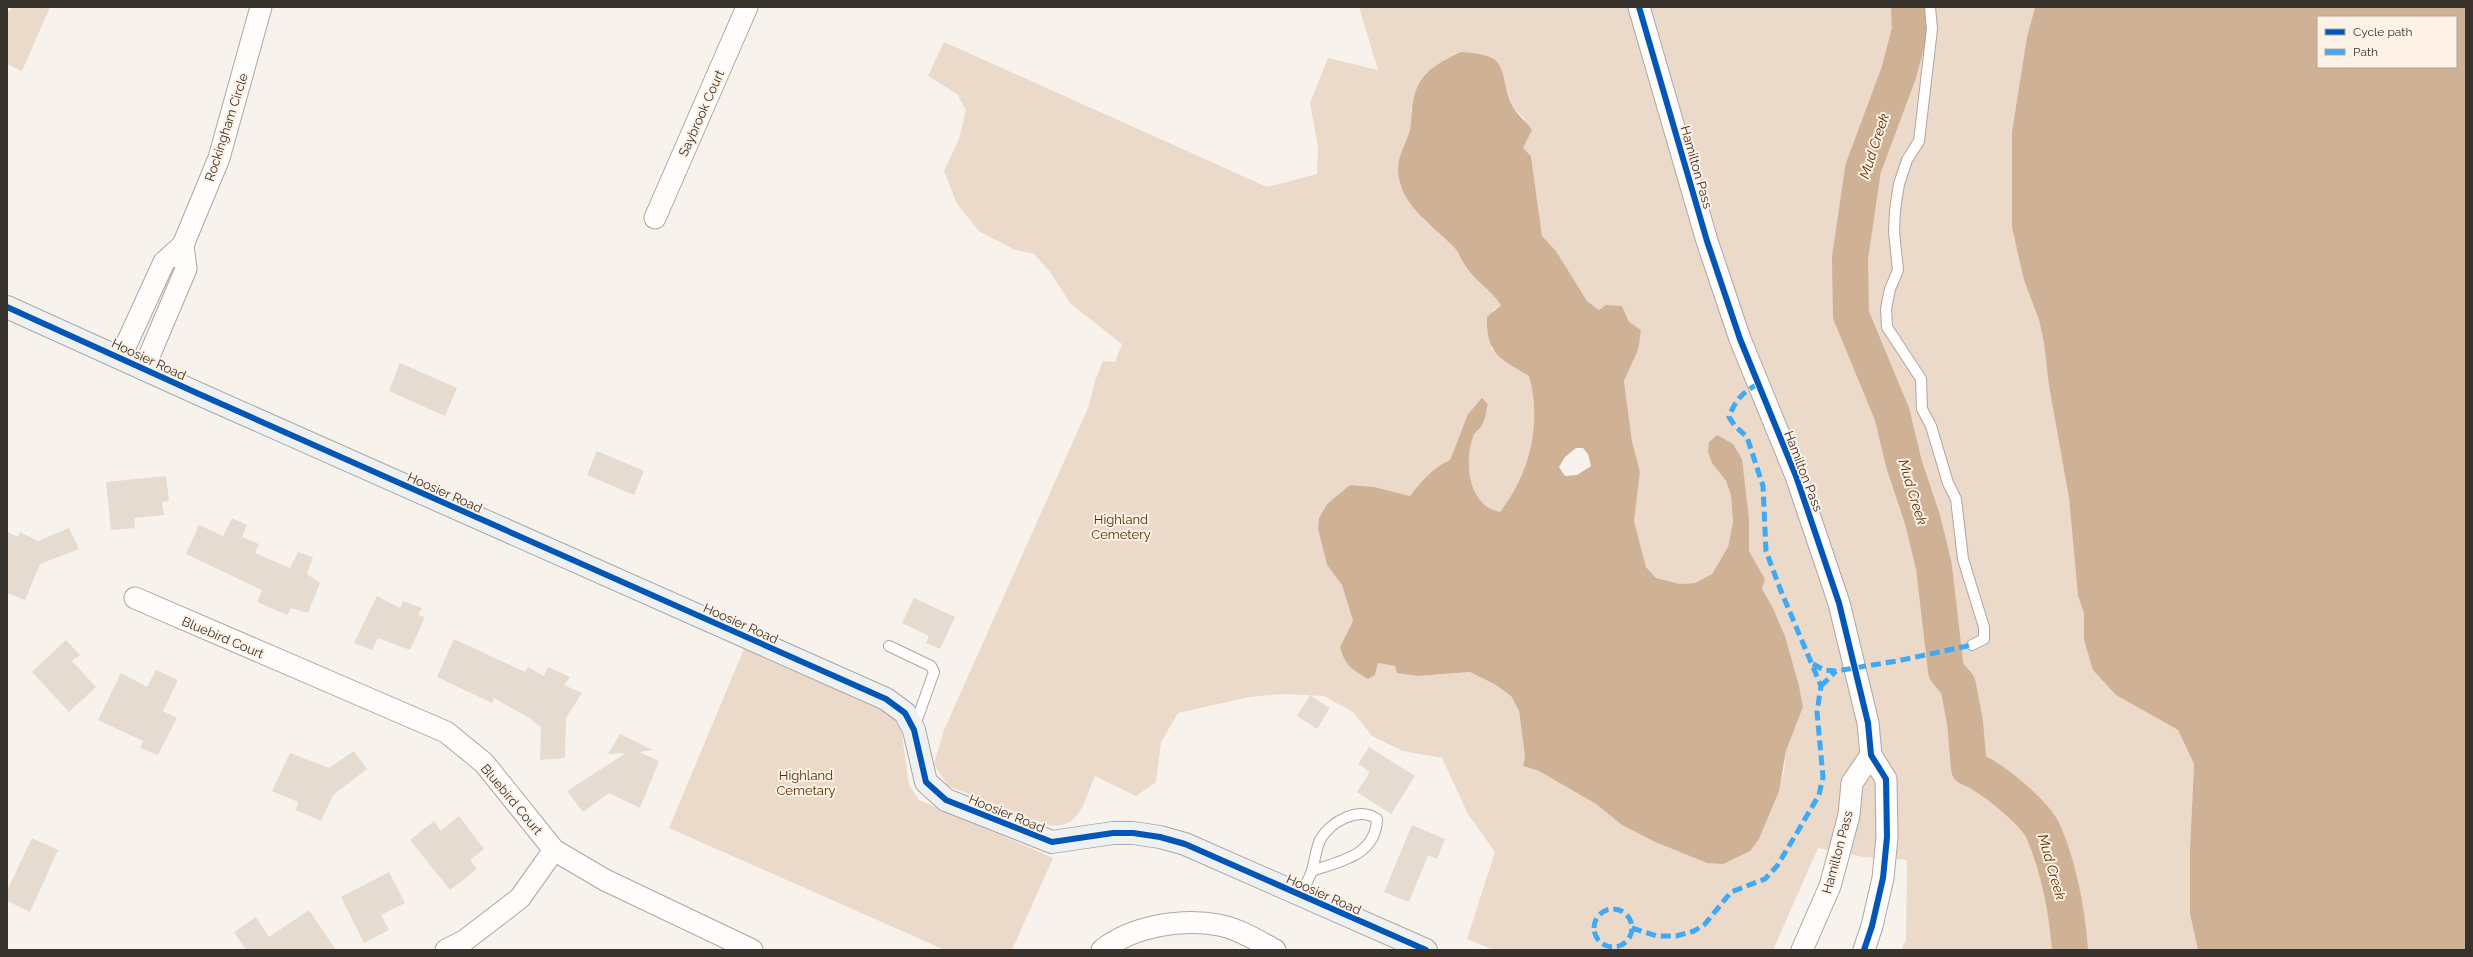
<svg xmlns="http://www.w3.org/2000/svg" width="2473" height="957" font-family="Raleway,sans-serif">
<style>
.green{fill:#ebd9c9;fill-rule:evenodd}
.water{fill:#cfb196;fill-rule:evenodd}
.lines{fill:none;stroke-linecap:round;stroke-linejoin:round}
.river{stroke:#cfb196;stroke-width:36}
.building{fill:#e6dbd1}
.lane-casing{stroke:#ada7a2;stroke-width:12}
.street-casing{stroke:#ada7a2;stroke-width:23}
.secondary-casing{stroke:#ada7a2;stroke-width:24}
.lane{stroke:#fefdfc;stroke-width:10}
.street{stroke:#fefdfc;stroke-width:21}
.secondary{stroke:#eef1f2;stroke-width:22}
.quiet{stroke:#3fa9f5;stroke-width:5;stroke-dasharray:10 5;stroke-linecap:butt}
.cycleway-casing{stroke:#fef1e6;stroke-width:8}
.cycleway{stroke:#0057b8;stroke-width:6}
.labels{text-anchor:middle;stroke-width:4;stroke-linejoin:round;paint-order:stroke}
.street-label{font-size:13px;fill:#38322d;stroke:#fef1e6}
.park-label{font-size:13px;fill:#562f00;stroke:#fef1e6}
.water-label{font-size:14px;font-style:italic;fill:#573001;stroke:#fef1e6}
</style>
<rect width="100%" height="100%" fill="#f8f2ec"/>
<path class="green" d="M 12,7 L 50,7 L 22,71 L 7,64 L 7,13 Z
M 1359,7 L 2035,7 L 2027,37 L 2012,131 L 2024,280 L 2039,320 L 2044,343 L 2049,386 L 2069,498 L 2078,596 L 2084,613 L 2084,640 L 2116,695 L 2178,730 L 2194,764 L 2190,849 L 2190,914 L 2198,950 L 1901,950 L 1906,940 L 1907,860 L 1864,857 L 1818,848 L 1773,950 L 1494,950 L 1467,939 L 1495,852 L 1468,814 L 1442,758 L 1403,751 L 1372,736 L 1353,712 L 1324,696 L 1283,694 L 1249,697 L 1178,713 L 1161,742 L 1156,782 L 1136,796 L 1095,776 C 1084,800 1081,830 1048,825 L 948,786 L 934,764 L 944,730 L 1088,408 L 1095,381 L 1103,361 L 1115,362 L 1122,344 L 1071,304 L 1050,272 L 1034,254 L 1013,249 L 979,231 L 957,204 L 944,171 L 959,139 L 966,110 L 957,94 L 928,76 L 944,42 L 1267,187 L 1317,174 L 1318,147 L 1310,103 L 1328,58 L 1378,70 ZM 1507,89 L 1513,107 L 1525,119 L 1523,148 L 1531,156 L 1542,236 L 1556,251 L 1587,301 L 1599,310 L 1622,306 L 1638,350 L 1624,381 L 1632,441 L 1640,472 L 1634,521 L 1646,567 L 1656,578 L 1680,584 L 1695,583 L 1712,574 L 1728,547 L 1733,522 L 1731,495 L 1726,481 L 1712,463 L 1709,442 L 1717,435 L 1749,519 L 1749,551 L 1765,579 L 1762,589 L 1772,606 L 1785,636 L 1803,707 L 1786,751 L 1784,772 L 1759,839 L 1707,863 L 1655,842 L 1622,825 L 1596,804 L 1539,771 L 1523,766 L 1525,757 L 1519,711 L 1511,696 L 1496,685 L 1470,672 L 1418,676 L 1397,673 L 1396,666 L 1378,663 L 1375,675 L 1368,679 C 1352,669 1345,666 1340,647 L 1353,621 L 1342,585 L 1327,565 L 1318,529 L 1319,518 L 1327,504 L 1350,485 L 1410,496 C 1420,482 1434,467 1450,460 L 1468,414 L 1482,399 L 1488,404 C 1486,410 1486,420 1482,425 C 1480,430 1474,432 1473,437 C 1464,464 1468,504 1500,512 C 1530,473 1542,424 1529,376 L 1491,349 L 1493,310 L 1501,305 L 1495,296 L 1466,268 L 1455,247 L 1424,220 L 1400,185 L 1398,168 L 1411,125 L 1411,108 Z
M 744,649 L 892,713 L 898,719 L 901,728 L 909,785 L 919,800 L 1053,858 L 1012,950 L 945,950 L 669,828 Z"/>
<path class="water" d="M 2035,7 L 2466,7 L 2466,950 L 2198,950 L 2190,914 L 2190,849 L 2194,764 L 2178,730 L 2116,695 L 2093,670 L 2084,640 L 2084,613 L 2078,596 L 2069,498 L 2049,386 L 2044,343 L 2039,320 L 2024,280 L 2012,227 L 2012,131 L 2027,37 ZM 2318,17 L 2456,17 L 2456,67 L 2318,67 Z
M 1461,52 C 1512,55 1497,69 1512,105 C 1516,114 1527,122 1532,130 L 1523,148 L 1531,156 L 1542,236 L 1556,251 L 1587,301 L 1599,310 L 1606,305 L 1622,306 L 1629,322 L 1641,330 L 1638,350 L 1624,381 L 1632,441 L 1640,472 L 1634,521 L 1646,567 L 1656,578 L 1680,584 L 1695,583 L 1712,574 L 1728,547 L 1733,522 L 1731,495 L 1726,481 L 1712,463 L 1708,452 L 1709,442 L 1717,435 L 1733,444 L 1742,459 L 1749,519 L 1749,551 L 1765,579 L 1762,589 L 1772,606 L 1785,636 L 1799,686 L 1803,707 L 1786,751 L 1779,791 L 1759,839 L 1750,851 L 1723,864 L 1707,863 L 1655,842 L 1622,825 L 1596,804 L 1539,771 L 1523,766 L 1525,757 L 1519,711 L 1511,696 L 1496,685 L 1470,672 L 1418,676 L 1397,673 L 1395,666 L 1378,663 L 1375,675 L 1368,679 C 1352,669 1345,666 1340,647 L 1353,621 L 1342,585 L 1327,565 L 1318,529 L 1319,518 L 1327,504 L 1350,485 L 1374,487 L 1410,496 C 1420,482 1434,467 1450,460 L 1468,414 L 1482,398 L 1488,404 C 1486,410 1486,419 1482,425 C 1480,430 1474,432 1473,437 C 1464,463 1468,505 1500,512 C 1530,473 1542,424 1529,376 C 1500,359 1486,354 1487,317 L 1501,305 C 1491,290 1476,281 1466,267 C 1461,260 1459,252 1453,246 C 1432,225 1398,203 1398,169 C 1398,153 1410,138 1411,123 C 1413,80 1423,70 1461,52 ZM 1576,448 L 1583,448 L 1588,454 L 1591,466 L 1577,475 L 1565,476 L 1559,467 L 1565,457 Z"/>
<g class="lines">
<path class="river" d="M 1909,7 L 1910,30 L 1899,72 L 1863,169 L 1850,258 L 1851,315 L 1892,414 L 1904,464 L 1923,521 L 1934,567 L 1946,671 L 1958,685 L 1965,722 L 1969,768 C 1990,776 2036,813 2044,833 C 2059,869 2067,912 2070,950"/>
</g>
<path class="building" d="M 400,363 L 457,388 L 445,416 L 389,391 Z
M 597,451 L 644,471 L 634,495 L 587,475 Z
M 166,476 L 169,501 L 162,502 L 164,515 L 134,518 L 135,528 L 111,530 L 106,482 Z
M 232,518 L 247,525 L 242,537 L 259,544 L 255,553 L 290,568 L 298,552 L 313,557 L 307,574 L 320,583 L 308,613 L 291,608 L 287,615 L 257,602 L 262,590 L 186,554 L 199,525 L 223,536 Z
M 69,528 L 79,549 L 40,564 L 25,600 L 7,593 L 7,532 L 18,537 L 20,532 L 38,541 Z
M 377,596 L 400,608 L 403,601 L 422,608 L 418,615 L 425,617 L 410,650 L 378,638 L 372,650 L 354,643 Z
M 914,598 L 955,617 L 940,649 L 926,643 L 929,636 L 902,623 Z
M 454,639 L 525,672 L 528,667 L 544,676 L 548,667 L 570,677 L 564,685 L 582,693 L 566,718 L 565,758 L 540,760 L 541,727 L 531,719 L 494,698 L 492,703 L 437,677 Z
M 66,640 L 80,655 L 72,661 L 96,687 L 69,712 L 32,672 Z
M 156,670 L 178,680 L 163,711 L 177,718 L 158,755 L 140,748 L 143,741 L 98,720 L 121,673 L 147,687 Z
M 1310,695 L 1330,708 L 1317,729 L 1297,716 Z
M 620,734 L 653,750 L 639,752 L 659,761 L 640,808 L 609,793 L 583,812 L 567,791 L 626,753 L 608,754 Z
M 1369,747 L 1415,776 L 1391,814 L 1357,792 L 1370,772 L 1358,764 Z
M 354,751 L 367,769 L 333,795 L 321,821 L 296,810 L 298,802 L 272,791 L 290,753 L 329,768 Z
M 459,816 L 484,849 L 470,860 L 477,869 L 450,890 L 410,840 L 434,821 L 441,831 Z
M 1412,825 L 1445,839 L 1437,859 L 1428,855 L 1409,902 L 1384,892 Z
M 32,838 L 58,850 L 30,912 L 7,901 L 7,891 Z
M 389,872 L 405,903 L 381,915 L 389,930 L 364,943 L 341,897 Z
M 309,910 L 336,950 L 246,950 L 234,932 L 256,917 L 269,937 Z"/>
<g class="lines">
<defs>
<path id="lane" d="M 1930,7 L 1932,29 L 1919,141 L 1907,160 L 1899,184 L 1895,210 L 1894,232 L 1898,270 L 1890,289 L 1886,309 L 1887,327 L 1921,379 L 1922,409 L 1931,426 L 1948,483 L 1956,499 L 1963,559 L 1984,627 L 1984,639 L 1972,645
M 889,646 L 931,666 L 934,672 L 914,728
M 1300,895 C 1304,887 1310,878 1312,870 C 1315,860 1316,849 1320,840 C 1331,821 1359,806 1377,819 C 1376,855 1341,861 1312,871"/>
<path id="street" d="M 1639,7 L 1707,241 L 1740,339 L 1796,476 L 1839,603 L 1868,723 L 1871,755 L 1886,779 L 1887,837 L 1883,878 L 1872,926 L 1864,950
M 655,218 L 747,7
M 120,358 L 164,262 L 183,245 L 219,158 L 261,7
M 144,368 L 186,269 L 183,245
M 135,598 L 446,732 L 484,763 L 554,850 L 605,880 L 752,950
M 446,950 L 464,941 L 520,898 L 554,850
M 1102,950 C 1133,926 1181,918 1219,925 C 1239,929 1258,941 1275,950
M 1802,950 L 1830,886 L 1839,853 L 1849,815 L 1852,783 L 1871,755"/>
<path id="secondary" d="M 7,307 L 199,394 L 886,699 L 905,713 L 914,730 L 926,782 L 946,800 L 1052,842 L 1113,833 L 1133,833 L 1160,837 L 1185,844 L 1426,950"/>
</defs>
<use href="#lane" class="lane-casing"/>
<use href="#street" class="street-casing"/>
<use href="#secondary" class="secondary-casing"/>
<use href="#lane" class="lane"/>
<use href="#street" class="street"/>
<use href="#secondary" class="secondary"/>
<path class="quiet" d="M 1813,664 L 1824,670 L 1836,671 L 1897,661 L 1972,645
M 1821,686 L 1836,671
M1594 928a19 19 0 1 1 38 0a19 19 0 1 1-38 0Z
M 1632,928 L 1657,936 L 1676,936 L 1694,931 L 1705,924 L 1731,892 L 1765,879 L 1777,866 L 1795,836 L 1819,795 L 1823,777 L 1817,712 L 1821,686 L 1781,591 L 1766,551 L 1763,486 L 1747,437 L 1735,426 L 1729,417 C 1735,400 1743,392 1758,384"/>
<defs>
<path id="cycleway" d="M 1639,7 L 1707,241 L 1740,339 L 1796,476 L 1839,603 L 1868,723 L 1871,755 L 1886,779 L 1887,837 L 1883,878 L 1872,926 L 1864,950
M 7,307 L 199,394 L 886,699 L 905,713 L 914,730 L 926,782 L 946,800 L 1052,842 L 1113,833 L 1133,833 L 1160,837 L 1185,844 L 1426,950"/>
</defs>
<use href="#cycleway" class="cycleway-casing"/>
<use href="#cycleway" class="cycleway"/>
</g>
<g class="labels">
<g class="street-label">
<text transform="translate(701 113) rotate(-66)" y="5">Saybrook Court</text>
<text transform="translate(226 127) rotate(-72)" y="5">Rockingham Circle</text>
<text transform="translate(1697 167) rotate(74)" y="5">Hamilton Pass</text>
<text transform="translate(149 359) rotate(25)" y="5">Hoosier Road</text>
<text transform="translate(1804 471) rotate(69)" y="5">Hamilton Pass</text>
<text transform="translate(445 492) rotate(24)" y="5">Hoosier Road</text>
<text transform="translate(741 623) rotate(24)" y="5">Hoosier Road</text>
<text transform="translate(223 637) rotate(23)" y="5">Bluebird Court</text>
<text transform="translate(512 799) rotate(50)" y="5">Bluebird Court</text>
<text transform="translate(1007 813) rotate(22)" y="5">Hoosier Road</text>
<text transform="translate(1837 852) rotate(-75)" y="5">Hamilton Pass</text>
<text transform="translate(1324 894) rotate(24)" y="5">Hoosier Road</text>
</g>
<g class="park-label">
<text x="1121" y="524">Highland<tspan x="1121" dy="15">Cemetery</tspan></text>
<text x="806" y="780">Highland<tspan x="806" dy="15">Cemetary</tspan></text>
</g>
<g class="water-label">
<text transform="translate(1874 146) rotate(-72)" y="5">Mud Creek</text>
<text transform="translate(1913 492) rotate(73)" y="5">Mud Creek</text>
<text transform="translate(2052 867) rotate(74)" y="5">Mud Creek</text>
</g>
</g>
<rect width="2473" height="957" fill="none" stroke="#38322d" stroke-width="16"/>
<rect x="2317" y="16" width="140" height="52" fill="#fef1e6" stroke="#afa59c"/>
<rect x="2325" y="29" width="20" height="6" fill="#0057b8" stroke="#afa59c"/>
<text x="2353" y="36" font-size="12" fill="#38322d">Cycle path</text>
<rect x="2325" y="49" width="20" height="6" fill="#3fa9f5" stroke="#afa59c"/>
<text x="2353" y="56" font-size="12" fill="#38322d">Path</text>
</svg>
